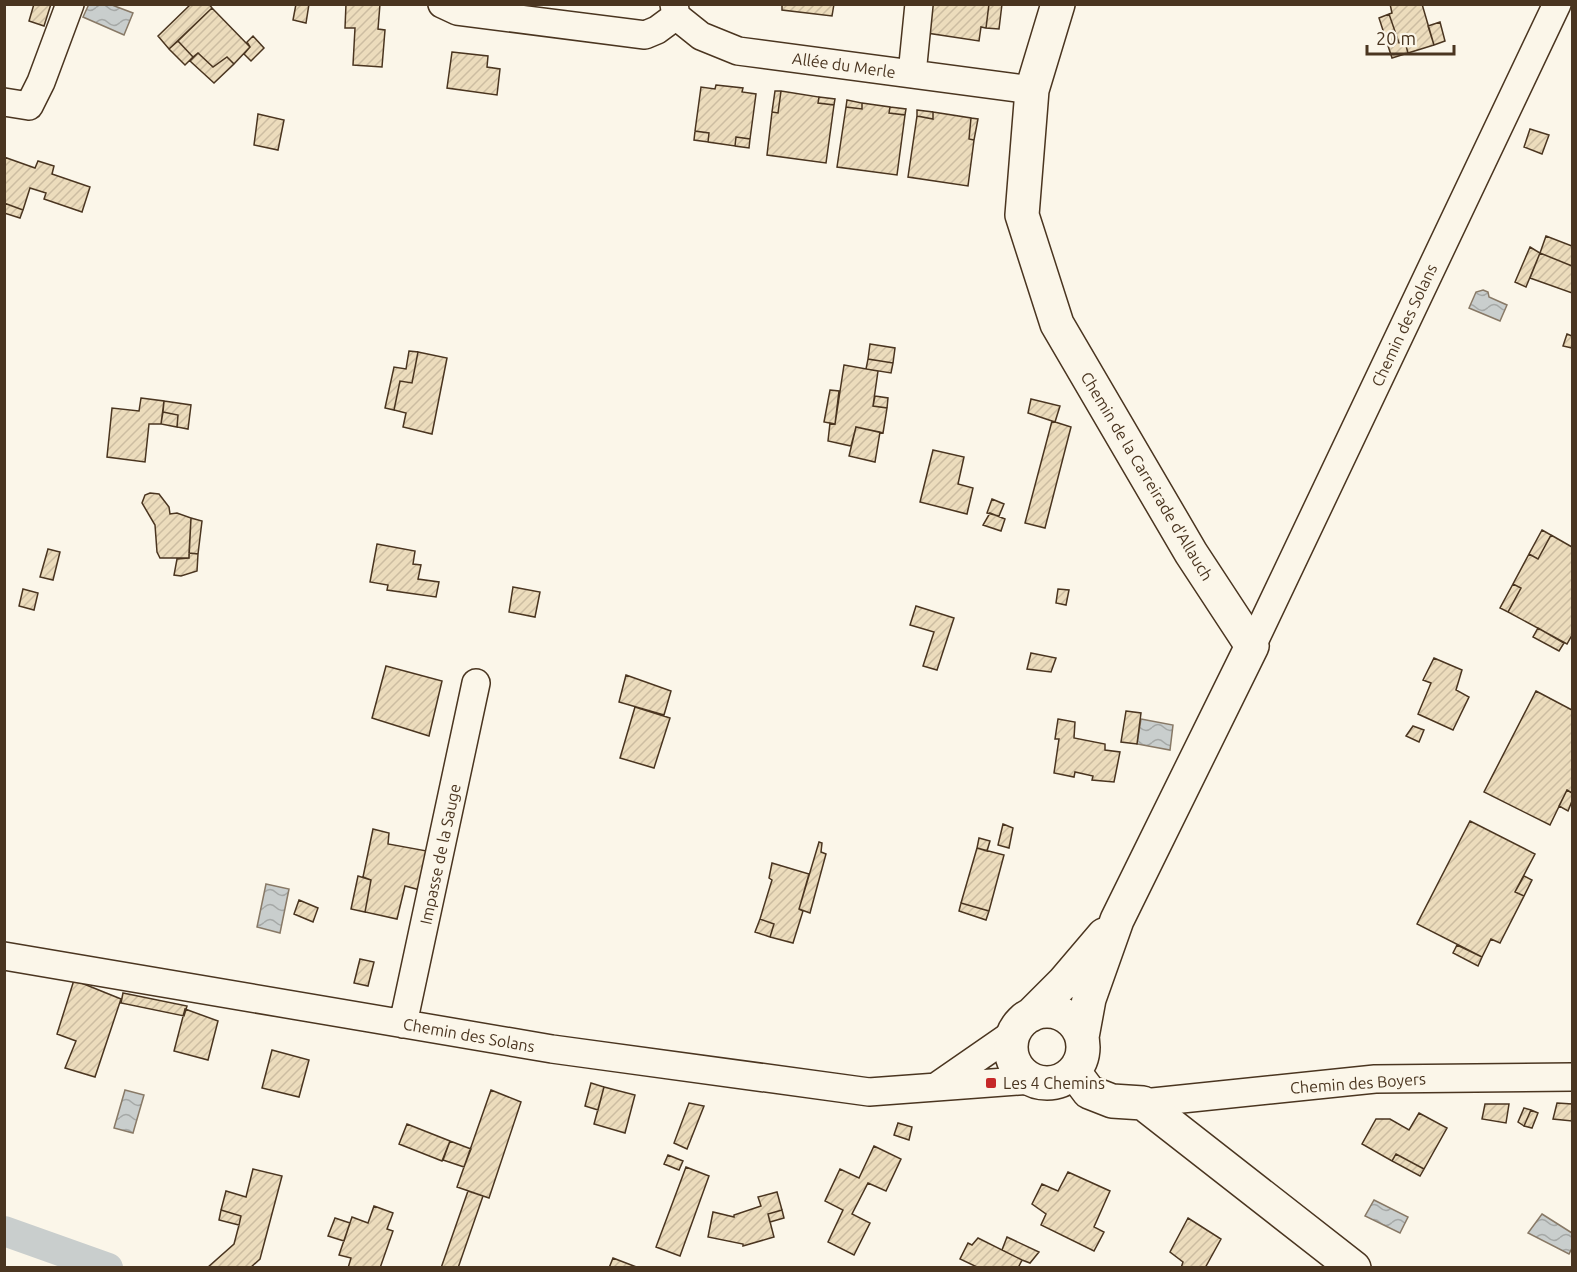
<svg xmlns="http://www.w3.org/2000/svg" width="1577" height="1272" font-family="Ubuntu,sans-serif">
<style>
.water{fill:url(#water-waves);stroke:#887966;stroke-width:1.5}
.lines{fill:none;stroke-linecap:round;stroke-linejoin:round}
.canal{stroke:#c9cecd;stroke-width:30}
.building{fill:url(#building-hatch);stroke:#4a3520;stroke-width:1.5}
.minor-casing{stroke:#4a3520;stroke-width:30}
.tertiary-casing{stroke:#4a3520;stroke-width:36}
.minor{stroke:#fbf6e9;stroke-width:27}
.tertiary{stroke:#fbf6e9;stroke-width:33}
.poi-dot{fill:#c62828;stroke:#fbf6e9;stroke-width:2}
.labels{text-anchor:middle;stroke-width:4.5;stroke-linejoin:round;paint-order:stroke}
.street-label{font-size:16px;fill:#4a3520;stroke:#fbf6e9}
.poi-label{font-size:16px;fill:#4a3520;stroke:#fbf6e9;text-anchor:start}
</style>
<defs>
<pattern id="water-waves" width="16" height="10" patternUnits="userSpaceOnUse" patternTransform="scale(1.5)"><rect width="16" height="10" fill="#c9cecd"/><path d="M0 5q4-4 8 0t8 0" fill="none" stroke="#a5a8a6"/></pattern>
<pattern id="building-hatch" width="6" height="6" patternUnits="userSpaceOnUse" patternTransform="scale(1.5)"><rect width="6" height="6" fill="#ecdcbc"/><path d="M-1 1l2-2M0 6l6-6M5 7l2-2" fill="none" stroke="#ccbda1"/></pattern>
</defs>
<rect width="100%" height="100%" fill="#fbf6e9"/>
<path class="water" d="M 89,4 L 112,5 L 133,13 L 124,35 L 83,17 Z
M 1483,290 L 1488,292 L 1489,297 L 1507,305 L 1500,321 L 1469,308 L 1476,292 Z
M 1141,719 L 1173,725 L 1170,750 L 1137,744 Z
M 266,884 L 289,889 L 280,933 L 257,927 Z
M 125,1090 L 144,1095 L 133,1133 L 114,1128 Z
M 1374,1200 L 1408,1217 L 1400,1233 L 1365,1216 Z
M 1542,1214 L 1572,1233 L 1572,1248 L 1569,1254 L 1528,1233 Z"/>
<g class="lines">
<path class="canal" d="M 4,1231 L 108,1268"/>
</g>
<path class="building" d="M 34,4 L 51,4 L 44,26 L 29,21 Z
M 191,4 L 209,4 L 212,8 L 169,49 L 158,36 Z
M 296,4 L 309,4 L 306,23 L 293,20 Z
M 346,4 L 380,4 L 378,29 L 385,30 L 382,67 L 353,65 L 355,28 L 345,28 Z
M 782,4 L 834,4 L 832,16 L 782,10 Z
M 931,4 L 989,4 L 986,28 L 981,27 L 979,41 L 927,33 Z
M 989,4 L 1002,4 L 999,29 L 986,28 Z
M 1390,4 L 1422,4 L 1434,45 L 1408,53 L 1405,42 L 1399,43 L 1389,14 L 1392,13 Z
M 212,8 L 250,47 L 234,64 L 227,57 L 213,67 L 198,53 L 193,57 L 178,41 Z
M 1389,14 L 1399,43 L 1405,42 L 1408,53 L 1392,58 L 1379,18 Z
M 1440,22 L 1445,41 L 1434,45 L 1428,26 Z
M 253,36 L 264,48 L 251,61 L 244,54 L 250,47 L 247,42 Z
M 178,41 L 193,57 L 185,65 L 169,49 Z
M 452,52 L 488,56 L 487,67 L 500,69 L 497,95 L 447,88 Z
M 198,53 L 213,67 L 227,57 L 234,64 L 214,83 L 190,61 Z
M 716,85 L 743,88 L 742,92 L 756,94 L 750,139 L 736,137 L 735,146 L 708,142 L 709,133 L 695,131 L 701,87 L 715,89 Z
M 775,91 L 781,91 L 778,113 L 772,112 Z
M 781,91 L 819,97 L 818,103 L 834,105 L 826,163 L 767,155 L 772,112 L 778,113 Z
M 819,97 L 835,99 L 834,105 L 818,103 Z
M 847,100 L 862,103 L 862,109 L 846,107 Z
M 862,103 L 890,107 L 889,113 L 905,115 L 897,175 L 837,167 L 846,107 L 862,109 Z
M 890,107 L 906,109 L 905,115 L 889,113 Z
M 917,110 L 933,112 L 933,119 L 917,116 Z
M 933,112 L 971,118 L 969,139 L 974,140 L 968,186 L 908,177 L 917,116 L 933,119 Z
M 258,114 L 284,120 L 278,150 L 254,145 Z
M 971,118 L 978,119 L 974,140 L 969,139 Z
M 1530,129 L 1549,135 L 1542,154 L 1524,147 Z
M 695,131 L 709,133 L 708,142 L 694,140 Z
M 736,137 L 750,139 L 749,148 L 735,146 Z
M 4,157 L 35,168 L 38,161 L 54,166 L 52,174 L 90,187 L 82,212 L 44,199 L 46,193 L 30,188 L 23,210 L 4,203 Z
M 4,203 L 23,210 L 20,218 L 4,213 Z
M 1546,236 L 1572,246 L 1572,266 L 1540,253 Z
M 1530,247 L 1540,253 L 1526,287 L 1515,282 Z
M 1540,253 L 1572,266 L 1572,293 L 1530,278 Z
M 1567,334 L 1572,336 L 1572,348 L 1563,346 Z
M 870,344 L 895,348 L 893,363 L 868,359 Z
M 409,351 L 418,352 L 412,383 L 400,381 L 394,410 L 385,408 L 394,367 L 406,369 Z
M 418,352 L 447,358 L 432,434 L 403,427 L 406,413 L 394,410 L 400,381 L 412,383 Z
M 868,359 L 893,363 L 891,373 L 866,369 Z
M 844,365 L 878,371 L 873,406 L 887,408 L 883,433 L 856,427 L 851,446 L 828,441 L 830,423 L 835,424 Z
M 830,390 L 839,391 L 835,424 L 824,422 Z
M 875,396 L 888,398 L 887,408 L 873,406 Z
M 141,398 L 164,401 L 161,424 L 149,424 L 145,462 L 107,457 L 112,408 L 139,411 Z
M 1031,399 L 1060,406 L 1055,422 L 1028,413 Z
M 164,401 L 191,405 L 188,429 L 177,427 L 178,415 L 163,412 Z
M 163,412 L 178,415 L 177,427 L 161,424 Z
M 1052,421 L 1071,427 L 1045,528 L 1025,523 Z
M 856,427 L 880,432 L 875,462 L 849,456 Z
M 933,450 L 964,457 L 958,484 L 973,488 L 967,514 L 920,502 Z
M 150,493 L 159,494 L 169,507 L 170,514 L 177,513 L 191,518 L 189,558 L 160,558 L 157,552 L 155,525 L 142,503 L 145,495 Z
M 992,499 L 1004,504 L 999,516 L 987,513 Z
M 990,513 L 1005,519 L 1001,531 L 983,525 Z
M 191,518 L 202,521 L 198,554 L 189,553 Z
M 1542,530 L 1551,535 L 1538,559 L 1529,554 Z
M 1551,535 L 1572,547 L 1572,635 L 1567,644 L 1508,612 L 1521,588 L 1513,584 L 1529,554 L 1538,559 Z
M 377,544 L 415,551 L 413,564 L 421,565 L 418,579 L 439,582 L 436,597 L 387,590 L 388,585 L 370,582 Z
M 48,549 L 60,552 L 53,580 L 40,577 Z
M 189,553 L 198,554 L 197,571 L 181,576 L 174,575 L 177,559 L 189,558 Z
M 1513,584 L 1521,588 L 1508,612 L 1500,608 Z
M 513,587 L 540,592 L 535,617 L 509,612 Z
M 23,589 L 38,593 L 34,610 L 19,606 Z
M 1058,589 L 1069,590 L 1066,605 L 1056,603 Z
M 916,606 L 954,618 L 937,670 L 923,666 L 934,632 L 910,625 Z
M 1538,628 L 1564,643 L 1559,651 L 1533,637 Z
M 1031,653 L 1056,658 L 1051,672 L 1027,669 Z
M 1434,658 L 1462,670 L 1456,690 L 1469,697 L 1453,730 L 1418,714 L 1431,683 L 1423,680 Z
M 386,666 L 442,681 L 429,736 L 372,718 Z
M 626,675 L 671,691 L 664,715 L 619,702 Z
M 1536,691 L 1572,710 L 1572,793 L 1567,790 L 1550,825 L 1484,792 Z
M 635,707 L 670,718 L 654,768 L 620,758 Z
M 1126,711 L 1141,713 L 1137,744 L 1121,742 Z
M 1058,719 L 1075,722 L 1074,738 L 1105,744 L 1105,750 L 1120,752 L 1114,782 L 1092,780 L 1093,776 L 1075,772 L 1074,777 L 1054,773 L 1059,739 L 1055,739 Z
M 1413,726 L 1424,730 L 1419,742 L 1406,736 Z
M 1567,790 L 1572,793 L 1572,801 L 1568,811 L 1559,806 Z
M 1470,821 L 1535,854 L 1515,892 L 1524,896 L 1500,943 L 1491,939 L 1482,957 L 1417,924 Z
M 1003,824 L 1013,828 L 1009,848 L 998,845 Z
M 373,829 L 389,833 L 388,844 L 427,851 L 420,890 L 405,886 L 397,919 L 365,912 L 371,880 L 363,877 Z
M 979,838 L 990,841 L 987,851 L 977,848 Z
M 819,842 L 822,843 L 821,852 L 826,854 L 810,913 L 799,909 Z
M 977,848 L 1004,855 L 989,911 L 961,903 Z
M 772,863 L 809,874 L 799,909 L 803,911 L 793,943 L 770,937 L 774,924 L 760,919 L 772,880 L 769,878 Z
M 358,876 L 371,880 L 365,912 L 351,909 Z
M 1524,876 L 1532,880 L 1524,896 L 1515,892 Z
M 299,900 L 318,908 L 313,922 L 294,914 Z
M 961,903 L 989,911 L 986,920 L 959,911 Z
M 760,919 L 774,924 L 770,937 L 755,932 Z
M 1457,945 L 1482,957 L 1478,966 L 1453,953 Z
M 360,959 L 374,962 L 368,986 L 354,983 Z
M 74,980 L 121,999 L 95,1077 L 65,1068 L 76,1041 L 57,1034 Z
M 123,993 L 187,1006 L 184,1016 L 121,1003 Z
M 185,1009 L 218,1021 L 208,1060 L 174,1051 Z
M 272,1050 L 309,1060 L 299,1097 L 262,1088 Z
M 591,1083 L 604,1087 L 598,1110 L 585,1106 Z
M 604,1087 L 635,1095 L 625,1133 L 594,1124 Z
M 491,1090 L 521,1102 L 489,1198 L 457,1187 Z
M 689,1103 L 704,1106 L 687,1149 L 674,1143 Z
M 1557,1103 L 1572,1104 L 1572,1121 L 1553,1119 Z
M 1485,1104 L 1509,1104 L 1506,1123 L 1482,1119 Z
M 1524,1108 L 1531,1110 L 1524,1126 L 1518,1122 Z
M 1531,1110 L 1538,1113 L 1532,1128 L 1524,1126 Z
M 1419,1113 L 1447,1128 L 1424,1169 L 1396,1154 L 1392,1161 L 1362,1144 L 1376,1119 L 1390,1119 L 1409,1130 Z
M 898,1123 L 912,1127 L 909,1140 L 894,1135 Z
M 407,1124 L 450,1141 L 442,1161 L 399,1144 Z
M 450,1141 L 471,1149 L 464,1167 L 443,1160 Z
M 874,1146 L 901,1159 L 886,1191 L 868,1183 L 852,1214 L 870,1223 L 854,1255 L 828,1242 L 843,1210 L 825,1201 L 840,1169 L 859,1178 Z
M 1396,1154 L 1424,1169 L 1420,1176 L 1392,1161 Z
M 668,1155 L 683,1161 L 679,1170 L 664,1164 Z
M 686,1167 L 709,1176 L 680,1256 L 656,1247 Z
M 253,1169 L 282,1176 L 260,1259 L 250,1268 L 207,1268 L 234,1244 L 239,1225 L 241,1216 L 221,1210 L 226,1191 L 246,1197 Z
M 1068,1172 L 1110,1191 L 1094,1227 L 1104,1232 L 1094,1251 L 1041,1225 L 1046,1214 L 1032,1204 L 1042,1184 L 1058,1191 Z
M 468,1191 L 483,1196 L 458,1268 L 441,1268 Z
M 777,1192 L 782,1210 L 768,1214 L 774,1237 L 743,1246 L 743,1244 L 708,1237 L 713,1212 L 734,1217 L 734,1215 L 761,1206 L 758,1197 Z
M 374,1206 L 393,1213 L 387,1229 L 393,1231 L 380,1268 L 348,1268 L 351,1258 L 339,1255 L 352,1217 L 368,1223 Z
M 221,1210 L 241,1216 L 239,1225 L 219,1220 Z
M 782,1210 L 784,1218 L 770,1222 L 768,1214 Z
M 335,1218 L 350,1223 L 344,1241 L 328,1236 Z
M 1188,1218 L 1221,1239 L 1205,1268 L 1181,1268 L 1183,1262 L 1170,1252 Z
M 1007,1237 L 1039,1252 L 1030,1263 L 1022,1260 L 1002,1250 Z
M 978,1238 L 1022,1260 L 1018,1268 L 979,1268 L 960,1259 L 968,1243 L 972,1245 Z
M 613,1258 L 639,1268 L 609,1268 Z"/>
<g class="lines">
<defs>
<path id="minor" d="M 442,4 L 457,11 L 645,35 L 657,30 L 676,16
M 674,4 L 676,16 L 701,36 L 738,51 L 1032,90
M 912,74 L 919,4
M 4,102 L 29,106 L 41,82 L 70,4
M 1252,646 L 1557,4
M 4,956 L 552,1049 L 869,1092 L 1032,1080
M 403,1024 L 476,683
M 937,1086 L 1015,1032
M 1143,1103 L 1375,1079 L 1572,1077"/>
<path id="tertiary" d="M 1058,4 L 1032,90 L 1022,215 L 1057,324 L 1191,553 L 1252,646 L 1117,920 L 1089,999 L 1082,1037
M1011 1047a36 36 0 1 1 72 0a36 36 0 1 1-72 0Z
M 1031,1015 L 1064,982 L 1104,935
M 1074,1072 L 1089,1092 L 1112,1101 L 1143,1103 L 1354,1268"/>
</defs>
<use href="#minor" class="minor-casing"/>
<use href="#tertiary" class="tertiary-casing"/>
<use href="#minor" class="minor"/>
<use href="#tertiary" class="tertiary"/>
</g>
<rect class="poi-dot" x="985" y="1077" width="12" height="12" rx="3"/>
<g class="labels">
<g class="street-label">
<text transform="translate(844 65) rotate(8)" y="6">Allée du Merle</text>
<text transform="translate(1404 325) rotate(-65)" y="6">Chemin des Solans</text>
<text transform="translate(1147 476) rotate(59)" y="6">Chemin de la Carreirade d'Allauch</text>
<text transform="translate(440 854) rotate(-78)" y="6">Impasse de la Sauge</text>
<text transform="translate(469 1035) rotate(10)" y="6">Chemin des Solans</text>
<text transform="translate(1358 1083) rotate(-4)" y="6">Chemin des Boyers</text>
</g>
<g class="poi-label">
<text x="1003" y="1089">Les 4 Chemins</text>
</g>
</g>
<rect width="1577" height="1272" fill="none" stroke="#4a3520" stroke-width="12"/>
<path d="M1367 45v9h87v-9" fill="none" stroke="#4a3520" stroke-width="3"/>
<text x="1376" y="45" font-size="18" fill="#4a3520" stroke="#fbf6e9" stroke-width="4.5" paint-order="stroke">20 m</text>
</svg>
